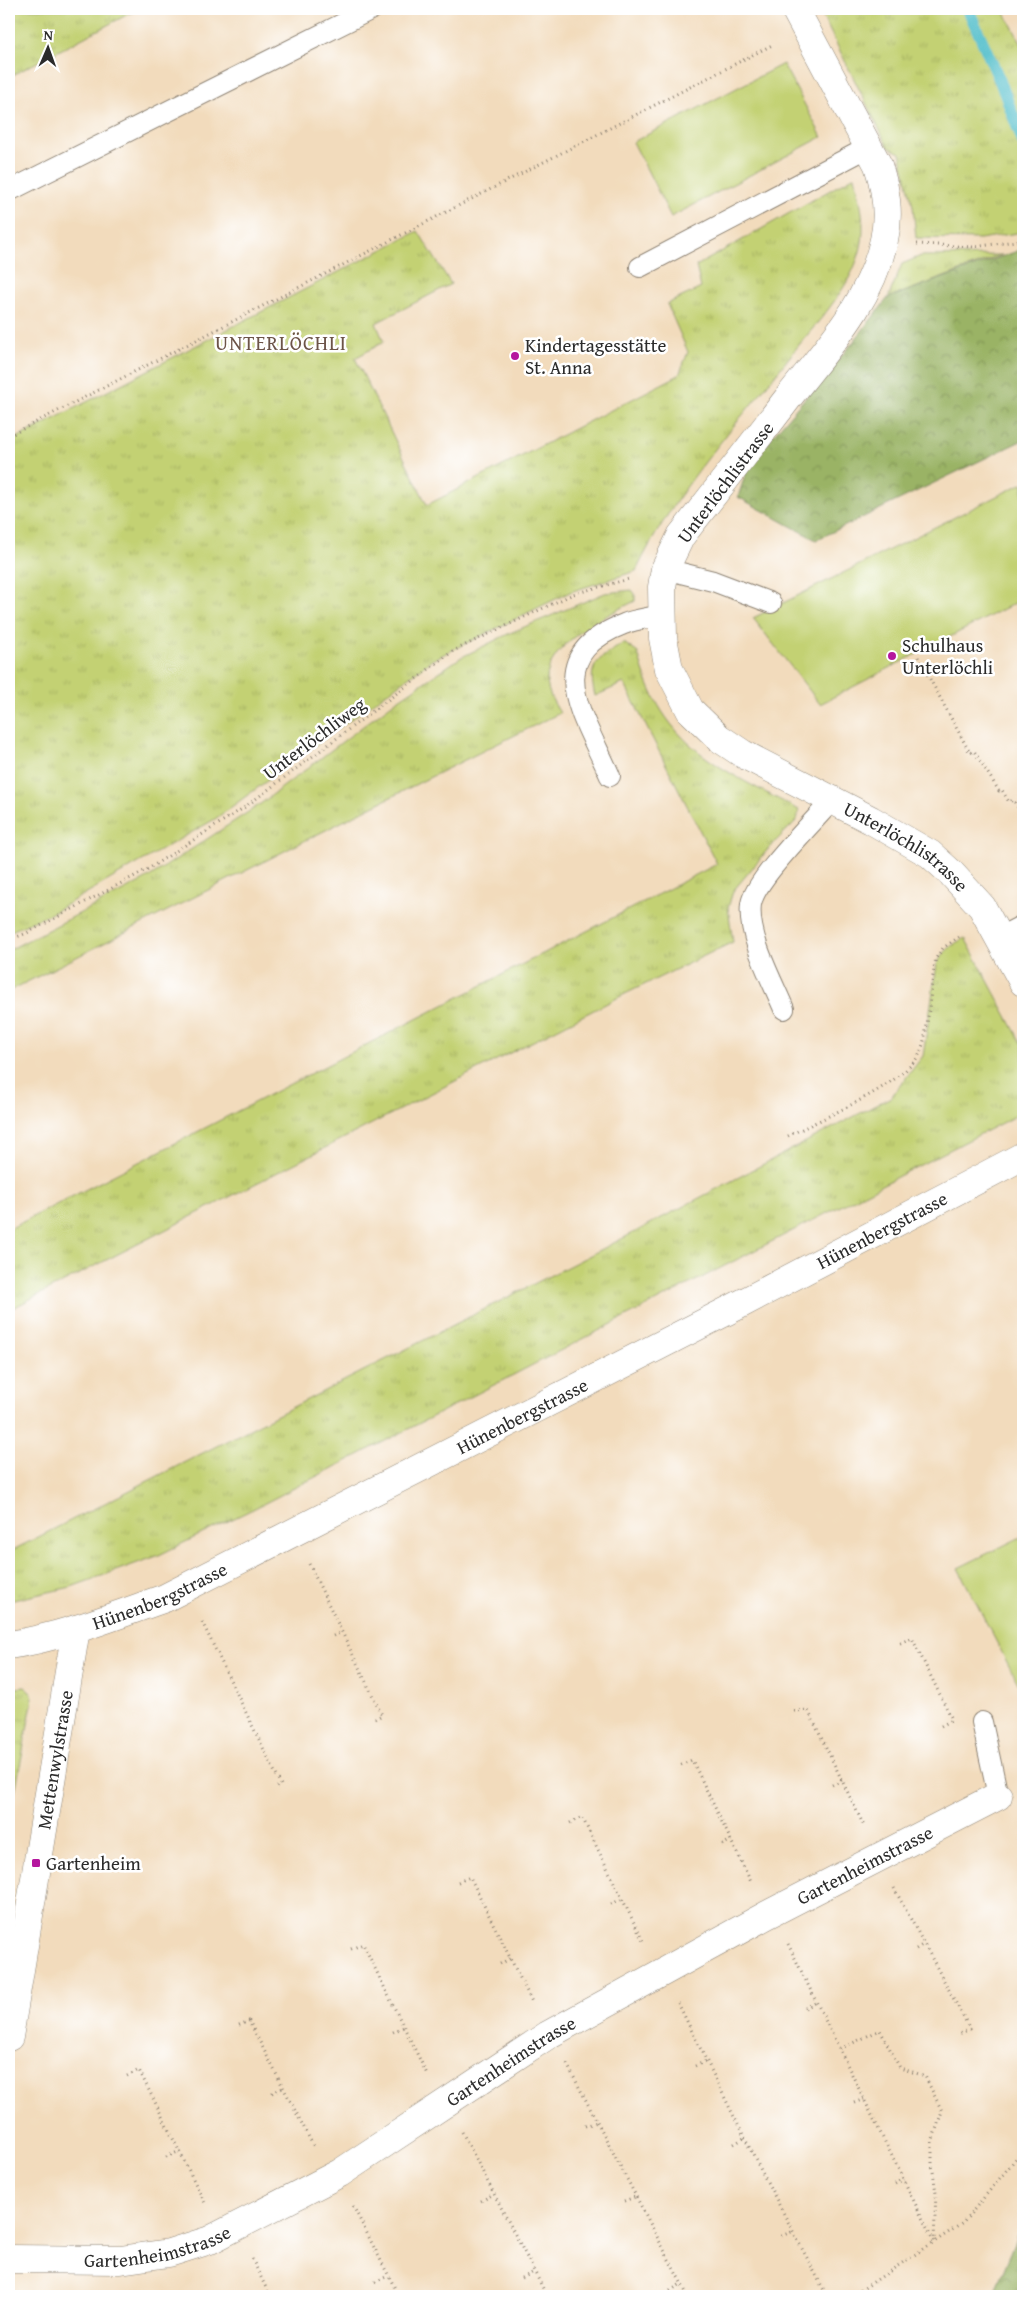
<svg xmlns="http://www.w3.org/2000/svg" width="1032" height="2305" font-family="'Gentium Book Plus',serif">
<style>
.grass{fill:url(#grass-tufts);stroke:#777e4f}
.forest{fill:url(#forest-crowns);stroke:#626f48}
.park{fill:#c3d173;stroke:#777e4f}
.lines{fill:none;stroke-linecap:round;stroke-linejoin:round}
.stream{stroke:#51beca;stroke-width:12}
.lane-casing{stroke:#8e8374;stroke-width:22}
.street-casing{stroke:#8e8374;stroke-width:29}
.secondary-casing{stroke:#8e8374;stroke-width:29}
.path{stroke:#8e8374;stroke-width:3;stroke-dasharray:1 4;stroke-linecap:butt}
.lane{stroke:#fff;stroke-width:20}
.street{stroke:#fff;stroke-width:28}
.secondary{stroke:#fff;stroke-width:28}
.poi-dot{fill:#b5179e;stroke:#fff;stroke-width:2}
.labels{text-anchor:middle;stroke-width:5;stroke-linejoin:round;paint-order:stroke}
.poi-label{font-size:19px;fill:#2b2b2b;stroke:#fff;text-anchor:start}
.street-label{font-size:19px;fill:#2b2b2b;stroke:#fff}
.neighbourhood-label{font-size:20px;letter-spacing:1px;fill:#6c5448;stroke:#fff}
</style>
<defs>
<pattern id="grass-tufts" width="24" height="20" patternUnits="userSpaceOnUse" patternTransform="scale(1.25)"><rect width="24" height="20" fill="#c3d173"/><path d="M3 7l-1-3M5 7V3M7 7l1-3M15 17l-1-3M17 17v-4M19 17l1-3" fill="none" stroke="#a8b464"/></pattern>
<pattern id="forest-crowns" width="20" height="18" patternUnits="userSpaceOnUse" patternTransform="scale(1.25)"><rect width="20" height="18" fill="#9ab365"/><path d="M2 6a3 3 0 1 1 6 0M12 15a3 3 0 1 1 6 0" fill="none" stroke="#7e9253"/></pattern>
</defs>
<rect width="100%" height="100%" fill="#fff"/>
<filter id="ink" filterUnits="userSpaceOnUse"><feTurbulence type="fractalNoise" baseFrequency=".02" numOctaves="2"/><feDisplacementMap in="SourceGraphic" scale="10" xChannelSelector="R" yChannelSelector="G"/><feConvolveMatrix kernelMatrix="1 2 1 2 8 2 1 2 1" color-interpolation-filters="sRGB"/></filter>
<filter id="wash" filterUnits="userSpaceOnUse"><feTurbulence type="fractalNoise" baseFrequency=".0096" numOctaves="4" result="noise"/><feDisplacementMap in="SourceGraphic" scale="20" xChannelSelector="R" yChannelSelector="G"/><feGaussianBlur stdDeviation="1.12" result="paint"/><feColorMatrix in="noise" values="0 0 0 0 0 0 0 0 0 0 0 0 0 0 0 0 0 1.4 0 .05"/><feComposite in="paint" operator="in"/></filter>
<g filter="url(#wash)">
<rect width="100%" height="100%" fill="#f2dbbc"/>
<path class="grass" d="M 9,9 L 138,9 L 9,77 Z
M 819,9 L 1003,9 L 1023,47 L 1023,232 L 980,239 L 916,238 L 913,206 L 900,153 L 888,147 Z
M 855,176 C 860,200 867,226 860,251 C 849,291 816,323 791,355 C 737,424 674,491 636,571 L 570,592 L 432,660 L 215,819 L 50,914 L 9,932 L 9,442 L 418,231 L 451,284 L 376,323 L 384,342 L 355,358 L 427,505 L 679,375 L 688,352 L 667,304 L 701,288 L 696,266 Z
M 1002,255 L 888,298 L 902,264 L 921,256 Z
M 632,590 L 635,594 L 635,601 C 607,615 545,645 547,681 C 548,694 554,703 560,713 C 375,803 193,899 9,991 L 9,950 L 146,879 L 259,805 L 396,701 L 460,658 L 510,633 L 605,593 Z
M 624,643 L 638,653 C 662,748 721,768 799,810 L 797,820 L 769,848 L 733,891 L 728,908 L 733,942 L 625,994 L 9,1310 L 9,1229 L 717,864 L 624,683 L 595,696 C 587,663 597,660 624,643 Z
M 965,938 L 1023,1046 L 1023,1112 L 265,1503 L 157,1556 L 71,1587 L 9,1601 L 9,1552 L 612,1244 L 891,1097 L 923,1056 L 937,964 C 944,951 952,944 965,938 Z
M 25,1687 L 31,1692 L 33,1698 L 15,1792 L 9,1791 L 9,1689 Z"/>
<path class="forest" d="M 1023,249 L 1023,440 L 816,540 L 738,497 L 749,463 L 850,346 L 888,298 Z
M 1023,2223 L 1023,2296 L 993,2296 Z"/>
<path class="park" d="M 783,64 L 822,137 L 671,217 L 633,142 Z
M 1023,483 L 1023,599 L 820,704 L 753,618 Z
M 1023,1536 L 1023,1693 L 958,1568 Z"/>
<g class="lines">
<path class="stream" d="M 968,9 L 1000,81 L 1023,142"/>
</g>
</g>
<g filter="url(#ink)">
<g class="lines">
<defs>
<path id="lane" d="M 9,191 L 372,9
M 640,267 L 869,147
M 665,569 L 713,581 L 771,603
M 610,776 C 584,716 538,657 624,624 C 636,619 650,618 662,615
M 1000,937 L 1023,925
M 784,1009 C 772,980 747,936 751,904 C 755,879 814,822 833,799
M 982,1722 L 998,1796"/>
<g id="street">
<path id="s1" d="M 795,9 L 878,165 C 886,190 890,214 884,240 C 871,302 826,349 788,398 C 753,444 717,490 681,536 L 665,569 L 662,587 L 663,638 L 669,669 L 690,710 L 719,738 L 743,754 L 871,820 L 930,854 L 951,873 L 982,907 L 1023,982"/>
<path id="s2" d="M 9,2037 L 76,1629"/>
<path id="s3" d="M 9,2259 L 120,2260 L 169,2253 L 210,2240 L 340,2173 L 548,2035 L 767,1915 L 998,1796"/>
</g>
<g id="secondary">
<path id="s4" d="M 9,1645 C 62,1637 114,1616 165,1598 L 735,1307 L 1023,1156"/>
</g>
</defs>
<use href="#lane" class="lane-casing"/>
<use href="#street" class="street-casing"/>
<use href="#secondary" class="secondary-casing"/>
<path class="path" d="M 917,244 L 974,247 L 1023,240
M 9,436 L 774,44
M 918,657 L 970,753 L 974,751 L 999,791 L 1002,790 L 1009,802 L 1013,800 L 1023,815
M 9,940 L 27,933 L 148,869 L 245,807 L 453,651 L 573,594 L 629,579
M 788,1136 C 820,1119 904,1085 920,1053 C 929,1033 930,984 936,958 L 943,948 L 959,937
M 309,1564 L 382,1715 L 375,1719
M 202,1622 L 281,1785 L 277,1787
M 333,1636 L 342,1632
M 900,1643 L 912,1638 L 951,1717
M 794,1711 L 808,1710 L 864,1826
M 941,1726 L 952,1720
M 681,1765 L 692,1760 L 752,1884
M 832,1785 L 842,1780
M 570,1823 L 582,1817 L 644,1943
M 722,1845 L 731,1840
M 458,1882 L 470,1877 L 533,2004
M 894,1888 L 970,2029 L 959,2034
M 611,1904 L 623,1899
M 788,1944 L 934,2242
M 351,1949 L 363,1944 L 427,2074
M 916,1949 L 924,1944
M 500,1964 L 511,1958
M 678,2003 L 755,2159 L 827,2296
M 805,2008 L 817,2002
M 239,2025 L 249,2021 L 315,2149
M 393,2032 L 404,2027
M 840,2049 L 880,2030 L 900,2068 L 925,2076 L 942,2111 L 932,2142 L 932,2164 L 936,2193 L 934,2240
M 567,2064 L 688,2296
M 695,2066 L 706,2061
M 127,2076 L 139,2070 L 205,2203
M 272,2093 L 283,2088
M 854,2103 L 864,2099
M 585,2126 L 597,2122
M 462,2132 L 547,2296
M 734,2144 L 744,2138
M 166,2157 L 180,2151
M 895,2184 L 904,2179
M 481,2201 L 494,2194
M 624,2201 L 635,2197
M 353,2206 L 399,2296
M 781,2236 L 794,2231
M 252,2259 L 270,2296
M 522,2278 L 534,2272
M 375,2282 L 388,2276
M 670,2291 L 681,2284
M 852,2296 L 963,2223 L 1023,2150"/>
<use href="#lane" class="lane"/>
<use href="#street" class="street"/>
<use href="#secondary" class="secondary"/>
</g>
</g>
<g class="poi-dot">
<circle cx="515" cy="356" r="5"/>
<circle cx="892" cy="656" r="5"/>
<rect x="31" y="1858" width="10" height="10" rx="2.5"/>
</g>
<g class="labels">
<g class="poi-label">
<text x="525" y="352">Kindertagesstätte<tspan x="525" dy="22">St. Anna</tspan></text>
<text x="902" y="652">Schulhaus<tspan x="902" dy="22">Unterlöchli</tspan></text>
<text x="46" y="1870">Gartenheim</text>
</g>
<g class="street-label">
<text transform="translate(725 482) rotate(-53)" y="7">Unterlöchlistrasse</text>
<text transform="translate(314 738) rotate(-37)" y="7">Unterlöchliweg</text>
<text dy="7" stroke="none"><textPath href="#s1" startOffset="1055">Unterlöchlistrasse</textPath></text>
<text dy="7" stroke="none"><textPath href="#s4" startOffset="969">Hünenbergstrasse</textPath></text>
<text dy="7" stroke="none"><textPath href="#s4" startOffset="564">Hünenbergstrasse</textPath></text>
<text dy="7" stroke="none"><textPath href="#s4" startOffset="159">Hünenbergstrasse</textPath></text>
<text dy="7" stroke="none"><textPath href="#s2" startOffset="281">Mettenwylstrasse</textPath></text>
<text dy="7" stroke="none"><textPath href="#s3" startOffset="959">Gartenheimstrasse</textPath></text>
<text dy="7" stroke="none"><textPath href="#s3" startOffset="554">Gartenheimstrasse</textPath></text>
<text dy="7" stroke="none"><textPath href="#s3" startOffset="150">Gartenheimstrasse</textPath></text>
</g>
<g class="neighbourhood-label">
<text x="281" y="350">UNTERLÖCHLI</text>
</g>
</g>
<rect width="1032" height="2305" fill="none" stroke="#fff" stroke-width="30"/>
<g transform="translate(48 48) rotate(2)" stroke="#ffffff" stroke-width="4" paint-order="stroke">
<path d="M0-4L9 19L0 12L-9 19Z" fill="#2b2b2b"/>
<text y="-8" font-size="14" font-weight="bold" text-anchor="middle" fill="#2b2b2b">N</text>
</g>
</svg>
